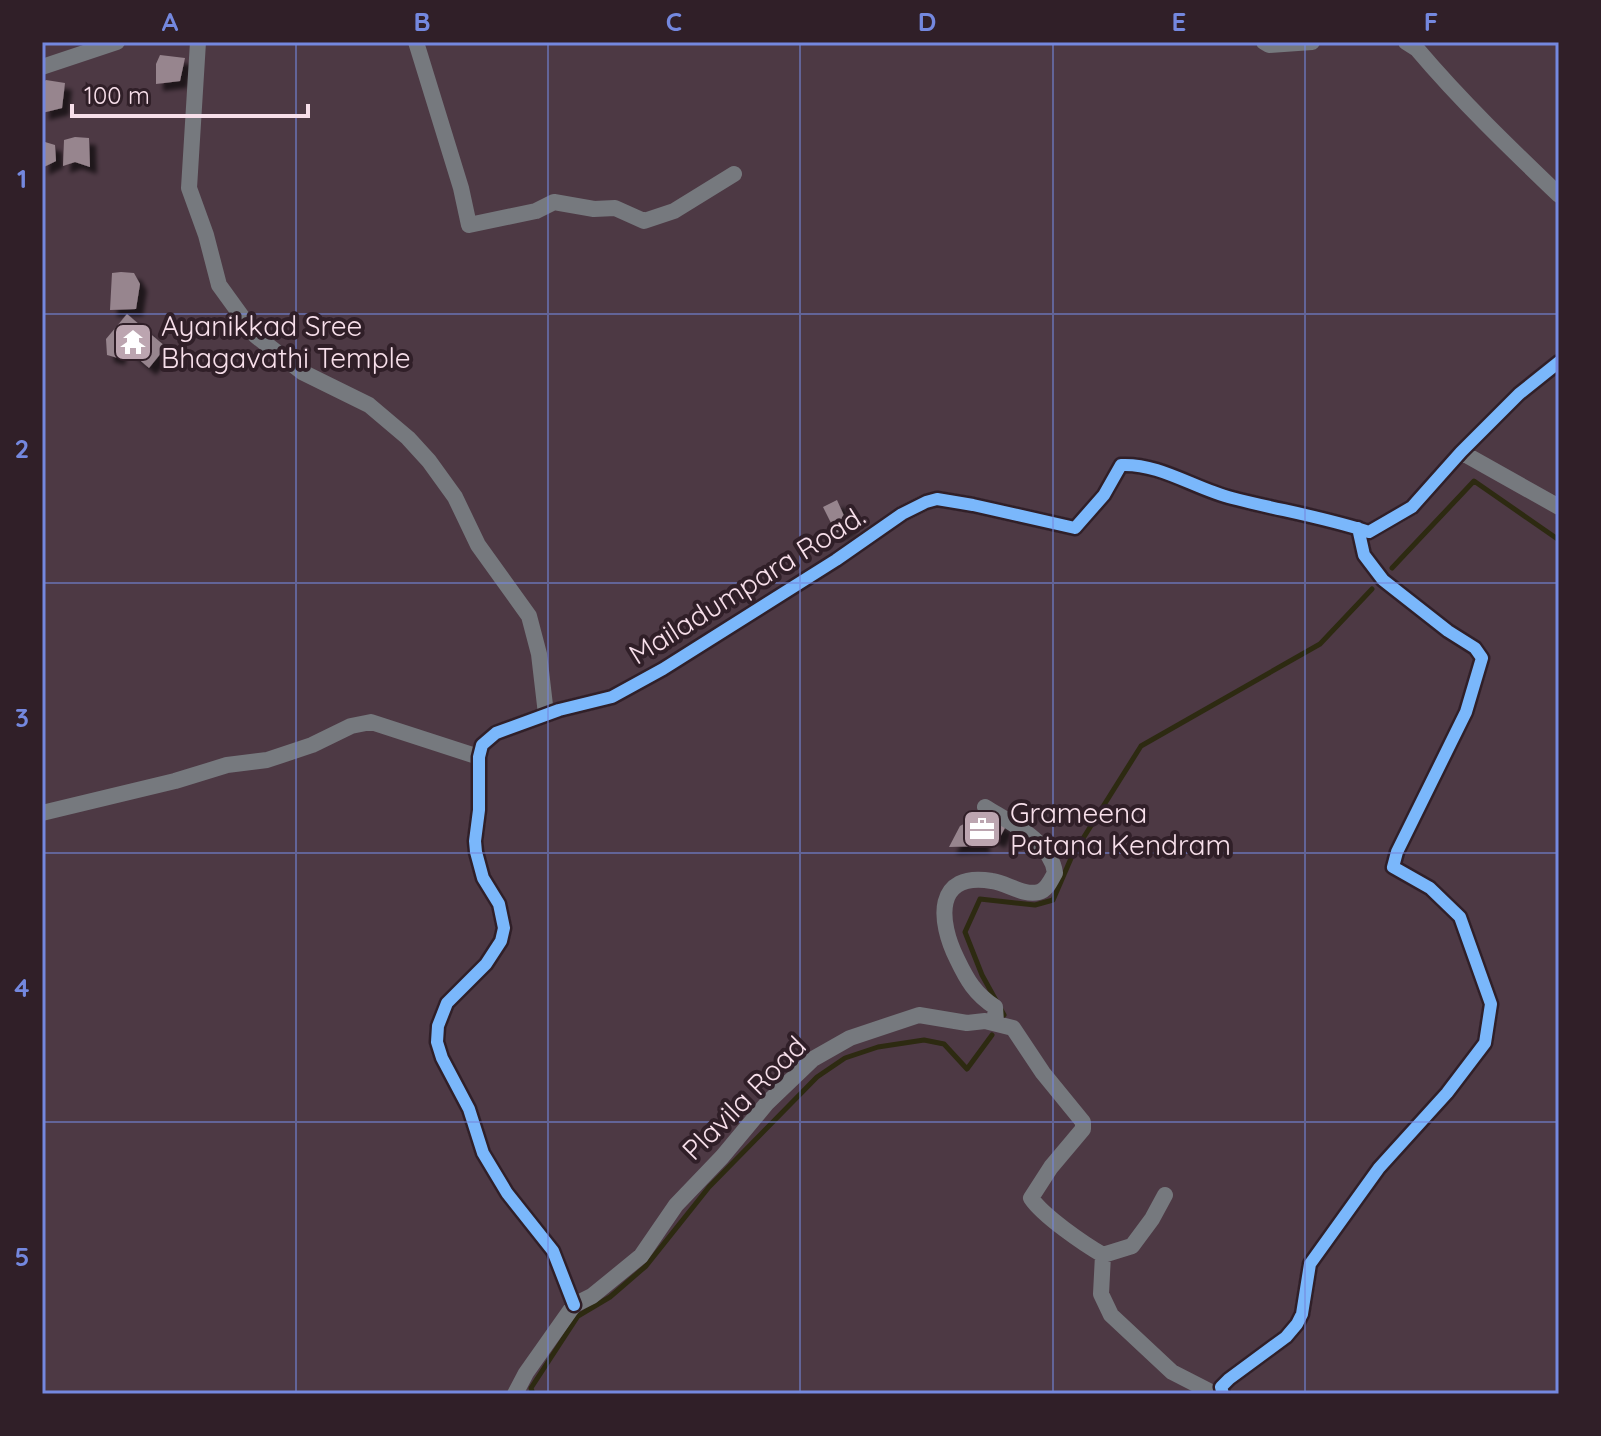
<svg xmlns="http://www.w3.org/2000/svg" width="1601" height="1436" font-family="Quicksand,sans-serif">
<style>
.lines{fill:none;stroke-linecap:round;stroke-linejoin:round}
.stream{stroke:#2d2a11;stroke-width:5}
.building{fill:#97858e;filter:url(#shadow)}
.minor{stroke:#76797e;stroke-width:16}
.cycleway-casing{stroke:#301f28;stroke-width:17}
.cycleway{stroke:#7ab7fb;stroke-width:12}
.grid{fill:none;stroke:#7488df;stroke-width:2;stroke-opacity:0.55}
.labels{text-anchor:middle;stroke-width:8;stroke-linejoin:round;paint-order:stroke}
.poi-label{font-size:28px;fill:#f7dfea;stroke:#301f28;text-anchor:start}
.street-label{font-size:28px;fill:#f7dfea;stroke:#301f28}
.neatline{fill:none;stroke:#7488df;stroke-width:3}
.grid-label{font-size:26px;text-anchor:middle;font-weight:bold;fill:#7488df}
</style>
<defs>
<filter id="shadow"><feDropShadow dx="7" dy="7" stdDeviation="2" flood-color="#0009"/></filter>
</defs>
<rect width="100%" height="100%" fill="#4d3944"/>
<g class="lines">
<path class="stream" d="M 1392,568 L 1474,481 L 1559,540
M 1004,1015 L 982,975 L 965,932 L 980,899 L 1035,905 L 1053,900 L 1072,856 L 1141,746 L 1320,644 L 1372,589
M 533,1394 L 531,1388 L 578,1316 L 610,1297 L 646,1266 L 709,1187 L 817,1077 L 845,1058 L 878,1047 L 924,1040 L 944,1044 L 967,1069 L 992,1035"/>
</g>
<path class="building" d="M 160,55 L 185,58 L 180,81 L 156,84 L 156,64 Z
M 46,80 L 65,83 L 62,108 L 42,113 L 42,83 Z
M 75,137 L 89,138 L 90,167 L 75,162 L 63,166 L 64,140 Z
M 45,142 L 55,145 L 56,161 L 42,168 L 42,143 Z
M 121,272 L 134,273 L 140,284 L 136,309 L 110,310 L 112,273 Z
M 127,314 L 166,347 L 149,368 L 121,344 L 118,358 L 107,355 L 106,339 Z
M 837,500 L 849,527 L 836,533 L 823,507 Z
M 988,816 L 1006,826 L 998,841 L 982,832 L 983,846 L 949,847 L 960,826 L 975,818 Z"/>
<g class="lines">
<path class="minor" d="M 198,42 L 189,188 L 206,235 L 219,285 L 256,336 L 302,372 L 369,405 L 408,438 L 429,461 L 455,497 L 478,545 L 529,616 L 539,654 L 546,714
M 416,42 L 461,188 L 469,225 L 536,211 L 554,202 L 594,209 L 615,208 L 644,221 L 674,211 L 734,174
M 1264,42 L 1269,45 L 1312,42
M 1406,42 L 1417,49 C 1461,101 1510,148 1559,195
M 42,67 L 117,42
M 1461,452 L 1559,507
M 985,807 C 1009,822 1051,841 1055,873 C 1051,880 1047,890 1039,892 C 1023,896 1007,883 992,881 C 934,871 938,921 957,959 C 967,980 975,994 995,1007 L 996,1022
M 42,813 L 175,781 L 227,765 L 267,760 L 312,745 L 351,726 L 371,722 L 479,757
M 1103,1255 L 1101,1294 L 1111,1315 L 1172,1372 L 1215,1394
M 574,1305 L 553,1251 L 507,1193 L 483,1153 L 469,1109 L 442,1058 L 437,1042 L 438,1026 L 447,1003 L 486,964 L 501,941 L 504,928 L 499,904 L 483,878 L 476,852 L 475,841 L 479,810 L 479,757 L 482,745 L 496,733 L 559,710 L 612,697 L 663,669 L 836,560 L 902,514 L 926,502 L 937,499 L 973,505 L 1075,528 L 1104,495 L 1121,465 C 1160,463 1195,489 1232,498 C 1278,510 1324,517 1369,532 L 1412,507 L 1461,452 L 1519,394 L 1559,362
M 515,1394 L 526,1373 L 574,1305 L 592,1296 L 641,1256 L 676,1205 L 722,1157 L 767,1103 L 813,1059 L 850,1038 L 919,1015 L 967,1023 L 985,1021 L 1013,1028 L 1043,1073 L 1083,1122 L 1083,1129 L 1051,1167 L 1031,1198 C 1043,1216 1084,1244 1103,1255 L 1132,1246 L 1152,1219 L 1165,1195
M 1223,1394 L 1221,1387 L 1229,1379 L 1286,1337 L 1297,1324 L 1302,1314 L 1310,1264 L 1379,1168 L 1447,1093 L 1485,1043 L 1491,1004 L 1460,917 L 1430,888 L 1393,867 L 1397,852 L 1466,712 L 1482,658 L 1475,648 L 1448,631 L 1383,580 L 1364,555 L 1358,528"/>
<defs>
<path id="cycleway" d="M 574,1305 L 553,1251 L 507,1193 L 483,1153 L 469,1109 L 442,1058 L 437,1042 L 438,1026 L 447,1003 L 486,964 L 501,941 L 504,928 L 499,904 L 483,878 L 476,852 L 475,841 L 479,810 L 479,757 L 482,745 L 496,733 L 559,710 L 612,697 L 663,669 L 836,560 L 902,514 L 926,502 L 937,499 L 973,505 L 1075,528 L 1104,495 L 1121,465 C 1160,463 1195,489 1232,498 C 1278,510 1324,517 1369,532 L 1412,507 L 1461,452 L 1519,394 L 1559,362
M 1223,1394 L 1221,1387 L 1229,1379 L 1286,1337 L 1297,1324 L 1302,1314 L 1310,1264 L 1379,1168 L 1447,1093 L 1485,1043 L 1491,1004 L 1460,917 L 1430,888 L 1393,867 L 1397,852 L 1466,712 L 1482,658 L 1475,648 L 1448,631 L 1383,580 L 1364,555 L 1358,528"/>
</defs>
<use href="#cycleway" class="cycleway-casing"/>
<use href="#cycleway" class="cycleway"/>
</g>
<path class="grid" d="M 296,42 L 296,1394M 548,42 L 548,1394M 800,42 L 800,1394M 1053,42 L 1053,1394M 1305,42 L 1305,1394M 42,314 L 1559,314M 42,583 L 1559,583M 42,853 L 1559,853M 42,1122 L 1559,1122"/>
<defs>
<symbol id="temple-square" viewBox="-11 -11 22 22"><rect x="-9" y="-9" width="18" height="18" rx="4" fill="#bca5b0" stroke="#301f28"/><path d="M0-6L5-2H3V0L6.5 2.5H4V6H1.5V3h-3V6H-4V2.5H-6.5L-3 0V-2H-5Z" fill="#fff"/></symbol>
<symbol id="office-square" viewBox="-11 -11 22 22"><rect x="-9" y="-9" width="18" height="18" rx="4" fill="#bca5b0" stroke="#301f28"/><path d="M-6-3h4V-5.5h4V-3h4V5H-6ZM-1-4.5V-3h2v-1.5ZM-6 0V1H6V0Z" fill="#fff"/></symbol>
</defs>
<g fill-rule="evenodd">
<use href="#temple-square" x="111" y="320" width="44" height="44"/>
<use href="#office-square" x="960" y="807" width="44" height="44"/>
</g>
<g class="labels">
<g class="poi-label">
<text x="161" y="336">Ayanikkad Sree<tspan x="161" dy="32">Bhagavathi Temple</tspan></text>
<text x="1010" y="823">Grameena<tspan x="1010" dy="32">Patana Kendram</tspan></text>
</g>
<g class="street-label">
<text transform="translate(747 585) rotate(-32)" y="10">Mailadumpara Road.</text>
<text transform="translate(744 1098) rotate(-45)" y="10">Plavila Road</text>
</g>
</g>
<rect width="1601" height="1436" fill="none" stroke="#301f28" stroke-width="88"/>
<path d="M72 104v12h236v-12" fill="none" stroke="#f7dfea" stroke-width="4"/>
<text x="84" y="104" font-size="24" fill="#f7dfea" stroke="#301f28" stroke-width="6" paint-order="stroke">100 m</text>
<rect x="44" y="44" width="1513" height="1348" class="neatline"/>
<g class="grid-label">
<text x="170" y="31">A</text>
<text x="422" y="31">B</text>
<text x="674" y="31">C</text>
<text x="927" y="31">D</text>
<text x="1179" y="31">E</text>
<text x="1431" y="31">F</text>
<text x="22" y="188">1</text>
<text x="22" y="458">2</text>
<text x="22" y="727">3</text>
<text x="22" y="997">4</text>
<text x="22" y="1266">5</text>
</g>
</svg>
